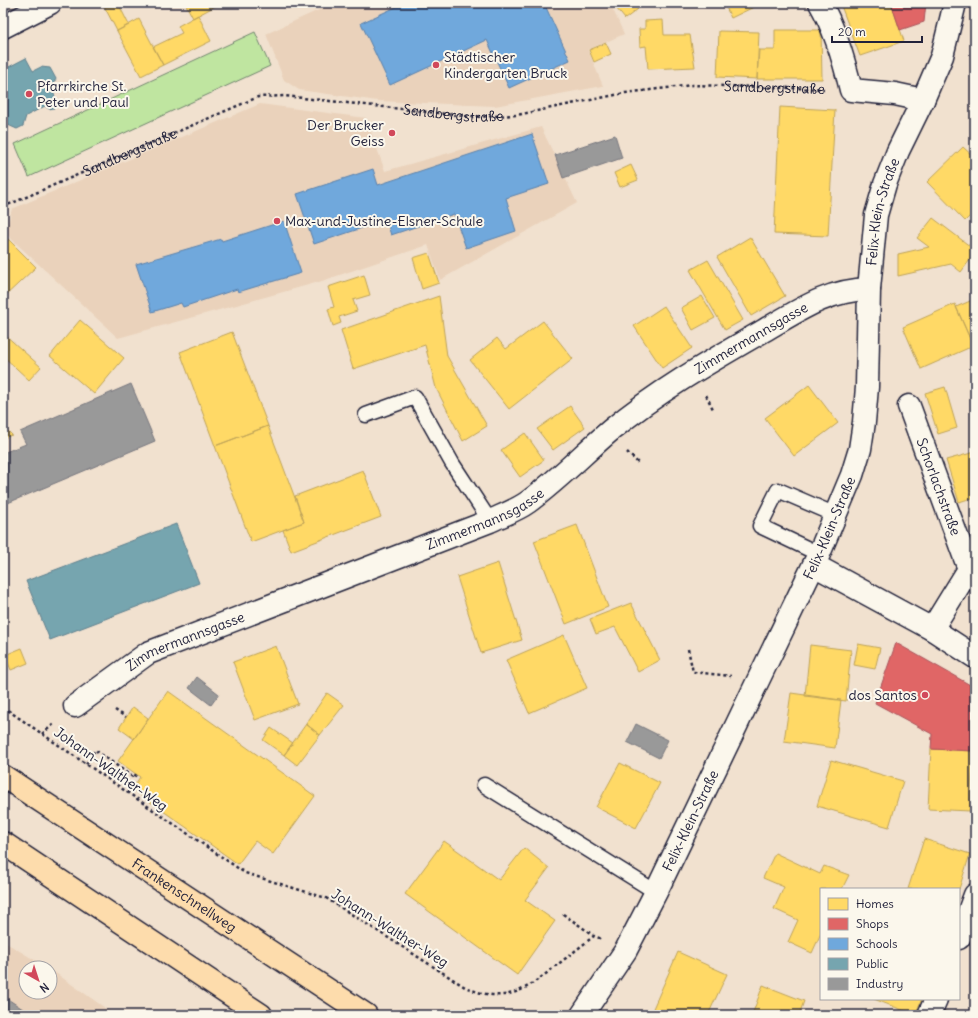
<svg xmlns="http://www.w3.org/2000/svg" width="978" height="1018" font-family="Delius,sans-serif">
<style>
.built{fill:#ead2bb}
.green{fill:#bfe5a0;stroke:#70846e}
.homes{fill:#ffd966;stroke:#bda259}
.shops{fill:#e06666;stroke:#a75259}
.schools{fill:#6fa8dc;stroke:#5880ac}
.public{fill:#76a5af;stroke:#5d7e8c}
.industry{fill:#999;stroke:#75757d}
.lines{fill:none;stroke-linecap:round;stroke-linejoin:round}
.lane-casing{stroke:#22223b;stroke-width:17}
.street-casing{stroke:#22223b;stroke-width:25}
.secondary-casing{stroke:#22223b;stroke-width:25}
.highway-casing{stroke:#22223b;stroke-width:25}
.path{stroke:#22223b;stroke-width:2.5;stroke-dasharray:3 3;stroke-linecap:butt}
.lane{stroke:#fbf7ec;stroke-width:14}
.street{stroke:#fbf7ec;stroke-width:22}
.secondary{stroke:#fbf7ec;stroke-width:22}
.highway{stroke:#fddcac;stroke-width:22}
.poi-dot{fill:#d1495b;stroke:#fbf7ec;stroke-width:1.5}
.labels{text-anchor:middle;stroke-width:4;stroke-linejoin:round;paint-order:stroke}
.poi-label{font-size:14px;fill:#22223b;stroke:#fbf7ec;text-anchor:start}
.street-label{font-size:14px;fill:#22223b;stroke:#fbf7ec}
</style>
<rect width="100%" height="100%" fill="#f1e1cf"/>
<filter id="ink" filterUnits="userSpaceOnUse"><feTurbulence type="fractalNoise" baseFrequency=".025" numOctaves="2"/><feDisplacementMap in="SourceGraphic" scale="8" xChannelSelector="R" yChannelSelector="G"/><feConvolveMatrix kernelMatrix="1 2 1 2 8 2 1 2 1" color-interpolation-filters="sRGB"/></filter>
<g filter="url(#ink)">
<path class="built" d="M 334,3 L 610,3 L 624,34 L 588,50 L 603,86 L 495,106 L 378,101 L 299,90 L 284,80 L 266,34 Z
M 260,104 L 366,118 L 385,171 L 541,127 L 577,203 L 440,280 L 428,245 L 319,282 L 118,338 L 5,233 L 12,209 Z
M 3,941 L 48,968 L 26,968 L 26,992 L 50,992 L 50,969 L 115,1015 L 3,1015 Z"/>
<path class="green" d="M 255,32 L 270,66 L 29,177 L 15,144 Z"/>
<path class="homes" d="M 105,3 L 118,3 L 129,25 L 117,31 L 103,4 Z
M 185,3 L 221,3 L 193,18 Z
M 612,3 L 633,3 L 638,9 L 625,19 Z
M 634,3 L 647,3 L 638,8 Z
M 731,3 L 762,3 L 731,18 L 725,5 Z
M 840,3 L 865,3 L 866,6 L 875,3 L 891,3 L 904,41 L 860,56 Z
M 198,15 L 211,41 L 163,65 L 153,47 L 182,33 L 178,26 Z
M 139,19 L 163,65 L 141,76 L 117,31 Z
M 663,20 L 664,35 L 690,35 L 695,67 L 648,69 L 646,46 L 640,47 L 639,29 L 645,29 L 645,21 Z
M 775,30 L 821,30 L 822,79 L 757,79 L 759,50 L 775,50 Z
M 719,31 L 759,32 L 757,79 L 717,77 Z
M 606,43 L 611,54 L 594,62 L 589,50 Z
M 780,107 L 835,110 L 828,236 L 774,234 Z
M 963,147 L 975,158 L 975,211 L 965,221 L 927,182 Z
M 631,165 L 638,180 L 620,187 L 614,173 Z
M 933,218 L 975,250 L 975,253 L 961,272 L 951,264 L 898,276 L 898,254 L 929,247 L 917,238 Z
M 5,236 L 36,267 L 3,298 L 3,238 Z
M 750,237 L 785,296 L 751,316 L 717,257 Z
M 429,253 L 439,283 L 422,289 L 413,258 Z
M 708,260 L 743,320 L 725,330 L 690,270 Z
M 364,275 L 370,295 L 353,300 L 357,311 L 339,317 L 341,323 L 333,326 L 328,309 L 334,307 L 328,287 Z
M 439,296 L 447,356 L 487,426 L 463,441 L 436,388 L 425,345 L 353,369 L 341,330 Z
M 702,296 L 715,318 L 693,330 L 681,308 Z
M 975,299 L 975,342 L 972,343 L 956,307 Z
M 955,304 L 973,346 L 921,369 L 903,327 Z
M 664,306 L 692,348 L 662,368 L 634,326 Z
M 80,320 L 124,358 L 94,394 L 50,356 Z
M 543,321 L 573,359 L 509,409 L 470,360 L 497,338 L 506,349 Z
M 232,332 L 268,426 L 215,446 L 180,352 Z
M 3,333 L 41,367 L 29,380 L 3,356 Z
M 809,385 L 838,423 L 794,456 L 765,418 Z
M 945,387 L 957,428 L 938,434 L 925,393 Z
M 570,406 L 585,427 L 553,450 L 537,429 Z
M 3,426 L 12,435 L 3,438 Z
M 268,426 L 304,522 L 251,542 L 215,446 Z
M 525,433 L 544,460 L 520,477 L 501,450 Z
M 975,452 L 975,497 L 959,502 L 946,460 Z
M 363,470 L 381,517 L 291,551 L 283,530 L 304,522 L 295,496 Z
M 577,525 L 608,607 L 566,624 L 534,541 Z
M 498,563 L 522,640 L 481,653 L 457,577 Z
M 631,603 L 660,660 L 638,672 L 615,627 L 596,634 L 590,619 Z
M 564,635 L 587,688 L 529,713 L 506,660 Z
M 858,644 L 880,648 L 875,669 L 854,665 Z
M 810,645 L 851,650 L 846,701 L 805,696 Z
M 276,646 L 298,704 L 255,720 L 233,662 Z
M 22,648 L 28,663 L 11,670 L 5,655 Z
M 168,691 L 315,796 L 273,854 L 255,841 L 238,864 L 132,789 L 140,777 L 118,761 Z
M 327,693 L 344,705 L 320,735 L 306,724 Z
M 791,693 L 841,700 L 835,748 L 784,741 Z
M 133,707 L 148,718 L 134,739 L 119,728 Z
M 306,724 L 320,735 L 297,765 L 284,755 Z
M 271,728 L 293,743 L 284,755 L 263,740 Z
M 931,749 L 973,751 L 970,811 L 928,809 Z
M 831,760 L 903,781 L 889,827 L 817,806 Z
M 620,763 L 660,783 L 636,828 L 596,807 Z
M 924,839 L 970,854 L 959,889 L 908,889 Z
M 444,841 L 499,880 L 524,848 L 549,868 L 525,900 L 555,921 L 517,975 L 405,894 Z
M 775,853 L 820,874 L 824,866 L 849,875 L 842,889 L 821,889 L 821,933 L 812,953 L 788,942 L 798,920 L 774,909 L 784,887 L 763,878 Z
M 678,952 L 727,974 L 708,1015 L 656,1015 L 651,1013 Z
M 763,985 L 804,1001 L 799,1015 L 752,1015 Z
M 874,999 L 922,999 L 915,1015 Z
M 945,1011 L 954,1015 L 943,1015 Z"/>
<path class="shops" d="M 891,3 L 926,3 L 924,22 L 900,30 Z
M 896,643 L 972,686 L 973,751 L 931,749 L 932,734 L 875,703 Z"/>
<path class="schools" d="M 405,3 L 544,3 L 570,60 L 509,88 L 487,40 L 390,85 L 361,23 Z
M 532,134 L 549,184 L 506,198 L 516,231 L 466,248 L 454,214 L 391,235 L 386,220 L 314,244 L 297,194 L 373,169 L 378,185 Z
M 284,221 L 301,273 L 238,292 L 237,289 L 183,307 L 181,303 L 152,312 L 136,264 L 221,239 L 222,241 Z"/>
<path class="public" d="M 26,58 L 33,71 L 41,67 L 50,68 L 56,79 L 51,87 L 58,104 L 54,108 L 49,109 L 45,106 L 26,116 L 23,126 L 17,129 L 8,125 L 3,128 L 3,70 Z
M 176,524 L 199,583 L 50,640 L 26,581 Z"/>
<path class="industry" d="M 615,135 L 622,158 L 563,178 L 555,155 Z
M 131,384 L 155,441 L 3,505 L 3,453 L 26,444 L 20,432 Z
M 197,677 L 219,694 L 211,705 L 189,688 Z
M 636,724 L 668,740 L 659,758 L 627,742 Z
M 3,996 L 32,1015 L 3,1015 Z"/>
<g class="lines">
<defs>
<path id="lane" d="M 366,415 L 415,397 L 452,463 L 490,521
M 819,554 L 760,526 L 778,490 L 836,515
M 484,785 L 656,892"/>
<g id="street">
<path d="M 820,3 C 835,29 844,60 851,90 L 895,94 L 923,100"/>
<path d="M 3,27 L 50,3"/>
<path id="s2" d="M 909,406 L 969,569 L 932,629"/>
<path d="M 814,565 L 932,629 L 975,657"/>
<path id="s3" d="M 75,706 L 148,653 L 490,521 C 503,515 517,510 528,502 C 558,480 583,454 611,430 C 658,391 711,361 763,331 C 798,311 827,290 869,289"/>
<path d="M 959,938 L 975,895"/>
<path d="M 929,1015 L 936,999"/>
</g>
<g id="secondary">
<path id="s4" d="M 582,1015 L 626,950 L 656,892 L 819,554 L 852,475 L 860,449 L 864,422 L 867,387 L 869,289 L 876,215 L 885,184 L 898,151 L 923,100 L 942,56 L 955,3"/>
</g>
<g id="highway">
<path id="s5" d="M 3,776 L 366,1015"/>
<path d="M 3,843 L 261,1015"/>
</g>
</defs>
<use href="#lane" class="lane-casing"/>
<use href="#street" class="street-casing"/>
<use href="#secondary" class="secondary-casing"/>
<use href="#highway" class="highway-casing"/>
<g class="path">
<path id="s1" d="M 3,207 L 258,97 L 285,96 L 473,117 L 517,115 L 625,93 L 692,85 L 824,89"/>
<path d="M 706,395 L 713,409"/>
<path d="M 627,452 L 639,464"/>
<path d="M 688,649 L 693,672 L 731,676"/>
<path d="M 3,707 L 245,873 L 326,898 L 465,987 C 503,1004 522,993 552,969 C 566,958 580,947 594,936 L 602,939"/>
<path d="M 115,710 L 126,717"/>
<path d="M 42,734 L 55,723"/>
<path d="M 86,764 L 95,750 L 134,778 L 136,774"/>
<path d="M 563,914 L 593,935"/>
</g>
<use href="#lane" class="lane"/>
<use href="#street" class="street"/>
<use href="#secondary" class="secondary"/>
<use href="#highway" class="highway"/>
</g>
</g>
<g class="poi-dot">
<circle cx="436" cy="65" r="4"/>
<circle cx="29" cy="94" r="4"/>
<circle cx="392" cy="133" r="4"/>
<circle cx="277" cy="221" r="4"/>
<circle cx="925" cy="695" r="4"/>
</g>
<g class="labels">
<g class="poi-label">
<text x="444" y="62">Städtischer<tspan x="444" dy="16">Kindergarten Bruck</tspan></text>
<text x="37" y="91">Pfarrkirche St.<tspan x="37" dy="16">Peter und Paul</tspan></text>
<text x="384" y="130" text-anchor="end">Der Brucker<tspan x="384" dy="16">Geiss</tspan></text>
<text x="285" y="226">Max-und-Justine-Elsner-Schule</text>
<text x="917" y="700" text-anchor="end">dos Santos</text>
</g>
<g class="street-label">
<text dy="5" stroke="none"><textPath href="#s1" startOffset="798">Sandbergstraße</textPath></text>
<text dy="5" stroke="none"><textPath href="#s1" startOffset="474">Sandbergstraße</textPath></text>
<text dy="5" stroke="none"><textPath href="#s1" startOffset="138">Sandbergstraße</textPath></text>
<text dy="5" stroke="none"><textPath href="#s4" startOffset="871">Felix-Klein-Straße</textPath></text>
<text dy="5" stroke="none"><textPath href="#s3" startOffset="777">Zimmermannsgasse</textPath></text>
<text dy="5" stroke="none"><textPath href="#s2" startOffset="86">Schorlachstraße</textPath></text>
<text dy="5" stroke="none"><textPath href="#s3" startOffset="453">Zimmermannsgasse</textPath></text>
<text dy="5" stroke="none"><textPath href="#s4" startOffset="547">Felix-Klein-Straße</textPath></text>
<text dy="5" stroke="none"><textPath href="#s3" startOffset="129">Zimmermannsgasse</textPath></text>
<text transform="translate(111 769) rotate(35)" y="5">Johann-Walther-Weg</text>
<text dy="5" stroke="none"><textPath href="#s4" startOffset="223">Felix-Klein-Straße</textPath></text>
<text dy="5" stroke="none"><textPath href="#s5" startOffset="217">Frankenschnellweg</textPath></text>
<text transform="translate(390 928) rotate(32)" y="5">Johann-Walther-Weg</text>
</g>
</g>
<rect width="978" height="1018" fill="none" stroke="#fbf7ec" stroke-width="16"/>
<rect x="8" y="8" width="962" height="1002" fill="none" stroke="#22223b" stroke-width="1.5" filter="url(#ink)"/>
<rect x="820" y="888" width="140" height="112" fill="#fbf7ec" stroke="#a4a2a5"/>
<rect x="828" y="898" width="20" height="12" fill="#ffd966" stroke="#a4a2a5"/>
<text x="856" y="908" font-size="12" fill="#22223b">Homes</text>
<rect x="828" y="918" width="20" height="12" fill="#e06666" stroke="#a4a2a5"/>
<text x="856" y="928" font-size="12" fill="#22223b">Shops</text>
<rect x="828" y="938" width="20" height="12" fill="#6fa8dc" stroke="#a4a2a5"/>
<text x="856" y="948" font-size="12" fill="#22223b">Schools</text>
<rect x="828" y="958" width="20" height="12" fill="#76a5af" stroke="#a4a2a5"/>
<text x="856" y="968" font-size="12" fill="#22223b">Public</text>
<rect x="828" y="978" width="20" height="12" fill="#999999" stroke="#a4a2a5"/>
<text x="856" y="988" font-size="12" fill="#22223b">Industry</text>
<g transform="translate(38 980) rotate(141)"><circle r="19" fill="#fbf7ec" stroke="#a4a2a5"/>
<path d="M0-3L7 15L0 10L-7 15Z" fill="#d1495b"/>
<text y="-6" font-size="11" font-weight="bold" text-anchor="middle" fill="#22223b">N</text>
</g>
<path d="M832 36v6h90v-6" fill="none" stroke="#22223b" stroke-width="2"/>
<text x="838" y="36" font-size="12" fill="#22223b" stroke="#fbf7ec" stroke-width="3" paint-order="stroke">20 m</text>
</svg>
